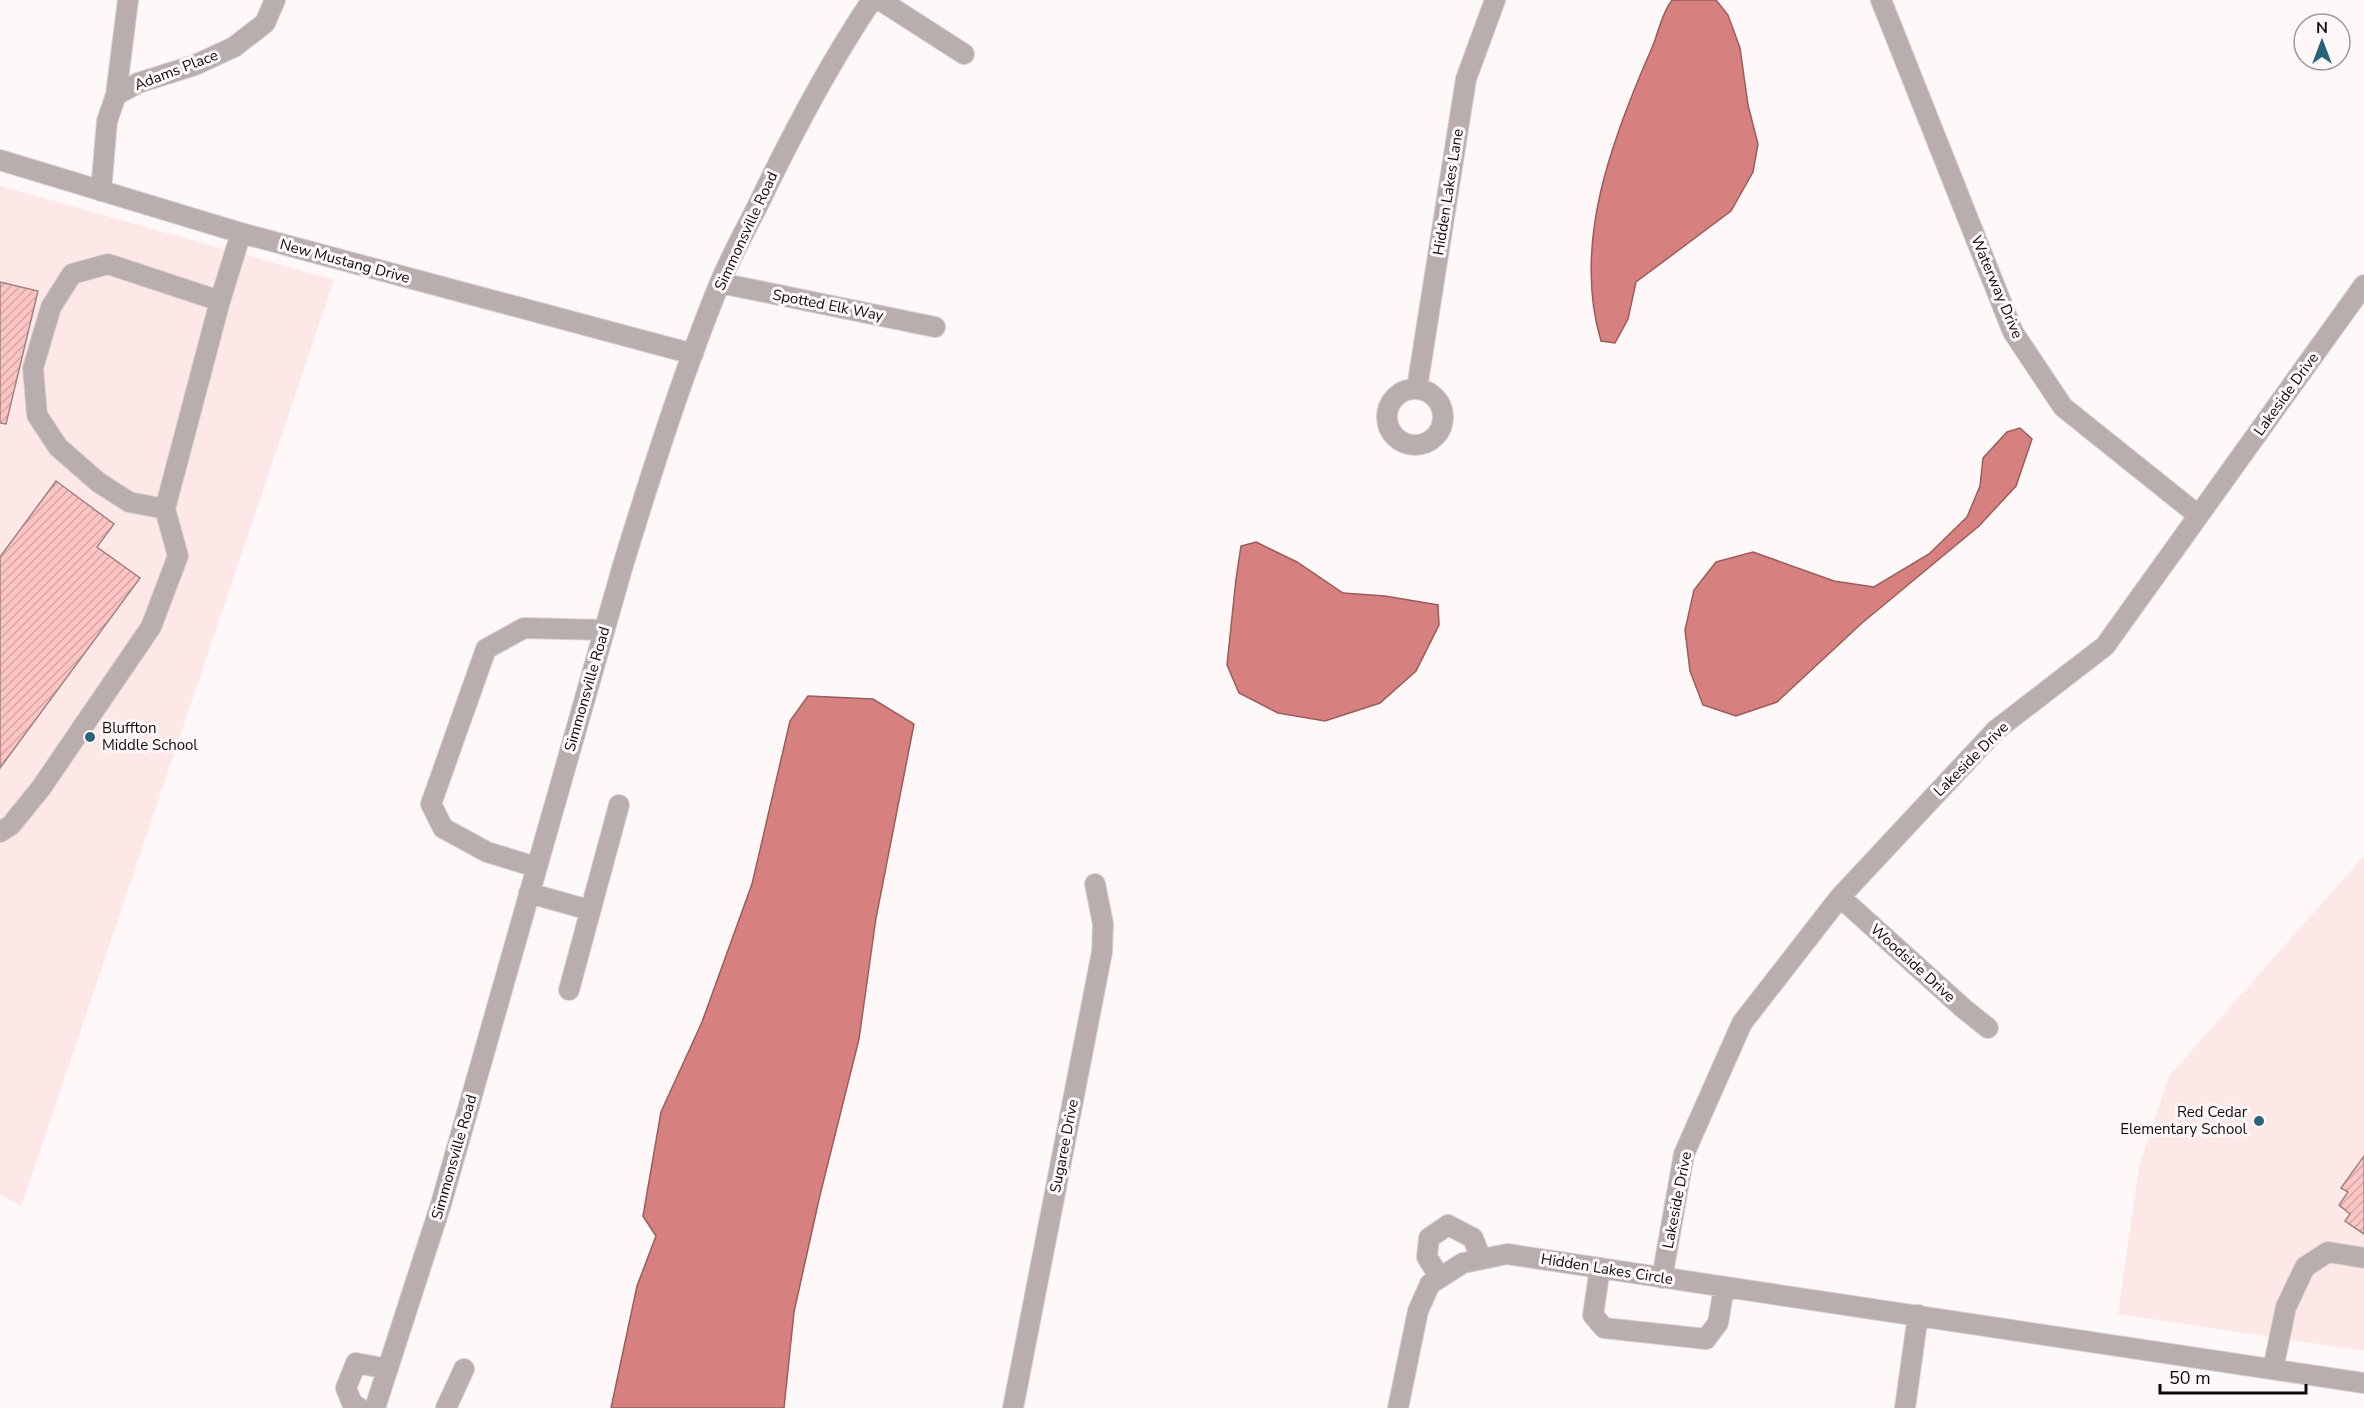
<svg xmlns="http://www.w3.org/2000/svg" width="2364" height="1408" font-family="'Nunito Sans',sans-serif">
<style>
.built{fill:#fee8e7}
.water{fill:#d6807f;stroke:#9b5c5c;stroke-width:1.5}
.building{fill:url(#building-hatch);stroke:#9d8483;stroke-width:1.5}
.lines{fill:none;stroke-linecap:round;stroke-linejoin:round}
.minor-casing{stroke:#d8d2d2;stroke-width:22}
.minor{stroke:#b9adad;stroke-width:20}
.poi-dot{fill:#29627c;stroke:#fef8f8;stroke-width:2}
.labels{text-anchor:middle;stroke-width:6;stroke-linejoin:round;paint-order:stroke}
.street-label{font-size:15px;fill:#110909;stroke:#fef8f8}
.poi-label{font-size:15px;fill:#110909;stroke:#fef8f8;text-anchor:start}
</style>
<defs>
<pattern id="building-hatch" width="6" height="6" patternUnits="userSpaceOnUse" patternTransform="scale(1.5)"><rect width="6" height="6" fill="#fcc4c3"/><path d="M-1 1l2-2M0 6l6-6M5 7l2-2" fill="none" stroke="#d7a7a6"/></pattern>
</defs>
<rect width="100%" height="100%" fill="#fef8f8"/>
<path class="built" d="M 0,186 L 334,280 L 21,1207 L 0,1194 Z
M 2364,856 L 2364,1351 L 2118,1314 L 2139,1166 L 2169,1076 Z"/>
<path class="water" d="M 1672,0 L 1716,0 L 1728,15 L 1740,48 L 1748,105 L 1758,144 L 1753,172 L 1731,211 L 1636,282 L 1628,319 L 1615,343 L 1601,341 C 1572,244 1612,139 1651,50 C 1659,33 1660,16 1672,0 Z
M 2020,428 L 2032,439 L 2016,486 L 1979,526 L 1862,623 L 1777,702 L 1736,716 L 1703,705 L 1690,671 L 1685,630 L 1694,590 L 1716,562 L 1753,552 L 1834,581 L 1874,587 L 1929,554 L 1967,517 L 1980,486 L 1983,458 L 2007,432 Z
M 1256,542 L 1297,562 L 1343,593 L 1385,596 L 1438,605 L 1439,625 L 1416,671 L 1380,703 L 1325,721 L 1278,713 L 1239,693 L 1227,665 L 1236,579 L 1241,546 Z
M 808,696 L 873,699 L 914,724 L 876,918 L 859,1039 L 820,1195 L 794,1312 L 784,1408 L 611,1408 L 637,1286 L 656,1236 L 643,1216 L 661,1112 L 702,1022 L 752,884 L 790,721 Z"/>
<path class="building" d="M 0,282 L 38,291 L 6,424 L 0,423 Z
M 56,481 L 114,524 L 97,547 L 140,578 L 0,768 L 0,557 Z
M 2364,1156 L 2364,1234 L 2345,1221 L 2350,1214 L 2339,1205 L 2348,1192 L 2341,1188 Z"/>
<g class="lines">
<defs>
<path id="minor" d="M 880,0 L 964,54
M 1881,0 L 2013,332 L 2063,407 L 2198,515
M 116,95 L 128,0
M 0,160 L 241,233 L 693,354
M 101,191 L 107,121 L 116,95 L 138,83 L 195,65 L 234,47 L 265,23 L 275,0
M 720,283 L 935,327
M 220,301 L 108,264 L 72,274 L 51,307 L 33,368 L 37,415 L 58,447 L 98,482 L 129,502 L 165,509 L 220,301 L 241,233
M 1417,388 L 1466,79 L 1495,0
M1387 417a28 28 0 1 1 56 0a28 28 0 1 1-56 0Z
M 0,832 L 11,825 L 41,788 L 151,627 L 178,556 L 165,509
M 536,867 L 487,852 L 443,828 L 431,804 L 486,649 L 524,628 L 604,630
M 529,893 L 589,910
M 1840,897 L 1963,1008 L 1988,1028
M 569,990 L 619,805
M 1600,1268 L 1593,1315 L 1604,1328 L 1706,1339 L 1718,1323 L 1724,1287
M 1440,1278 L 1427,1257 L 1429,1238 L 1448,1225 L 1473,1238 L 1481,1259
M 1662,1278 L 1684,1154 L 1742,1023 L 1840,897 L 1996,730 L 2105,646 L 2364,285
M 2273,1369 L 2286,1307 L 2305,1267 L 2328,1252 L 2364,1258
M 359,1408 L 352,1403 L 346,1388 L 356,1363 L 388,1369
M 375,1408 L 441,1204 L 623,565 C 652,471 682,376 719,285 C 730,258 744,233 757,207 C 791,136 828,65 872,0
M 446,1408 L 464,1369
M 1013,1408 L 1102,952 L 1103,924 L 1095,884
M 1398,1408 L 1418,1311 L 1430,1284 L 1463,1263 L 1507,1254 L 2364,1383
M 1905,1408 L 1918,1315"/>
</defs>
<use href="#minor" class="minor-casing"/>
<use href="#minor" class="minor"/>
</g>
<g class="poi-dot">
<circle cx="90" cy="737" r="6"/>
<circle cx="2259" cy="1121" r="6"/>
</g>
<g class="labels">
<g class="street-label">
<text transform="translate(176 70) rotate(-21)" y="5">Adams Place</text>
<text transform="translate(1448 192) rotate(-81)" y="5">Hidden Lakes Lane</text>
<text transform="translate(746 231) rotate(-65)" y="5">Simmonsville Road</text>
<text transform="translate(345 261) rotate(15)" y="5">New Mustang Drive</text>
<text transform="translate(1997 287) rotate(67)" y="5">Waterway Drive</text>
<text transform="translate(828 305) rotate(11)" y="5">Spotted Elk Way</text>
<text transform="translate(2286 394) rotate(-54)" y="5">Lakeside Drive</text>
<text transform="translate(587 689) rotate(-74)" y="5">Simmonsville Road</text>
<text transform="translate(1971 759) rotate(-45)" y="5">Lakeside Drive</text>
<text transform="translate(1913 963) rotate(42)" y="5">Woodside Drive</text>
<text transform="translate(1064 1146) rotate(-79)" y="5">Sugaree Drive</text>
<text transform="translate(454 1157) rotate(-74)" y="5">Simmonsville Road</text>
<text transform="translate(1677 1200) rotate(-79)" y="5">Lakeside Drive</text>
<text transform="translate(1607 1269) rotate(9)" y="5">Hidden Lakes Circle</text>
</g>
<g class="poi-label">
<text x="102" y="733">Bluffton<tspan x="102" dy="17">Middle School</tspan></text>
<text x="2247" y="1117" text-anchor="end">Red Cedar<tspan x="2247" dy="17">Elementary School</tspan></text>
</g>
</g>
<g transform="translate(2322 42)"><circle r="28" fill="#fef8f8" stroke="#9f9898" stroke-width="1.5"/>
<path d="M0-4.5L10 22L0 15L-10 22Z" fill="#29627c"/>
<text y="-9" font-size="16" font-weight="bold" text-anchor="middle" fill="#110909">N</text>
</g>
<path d="M2160 1384v9h146v-9" fill="none" stroke="#110909" stroke-width="3"/>
<text x="2169" y="1384" font-size="18" fill="#110909" stroke="#fef8f8" stroke-width="4.5" paint-order="stroke">50 m</text>
</svg>
